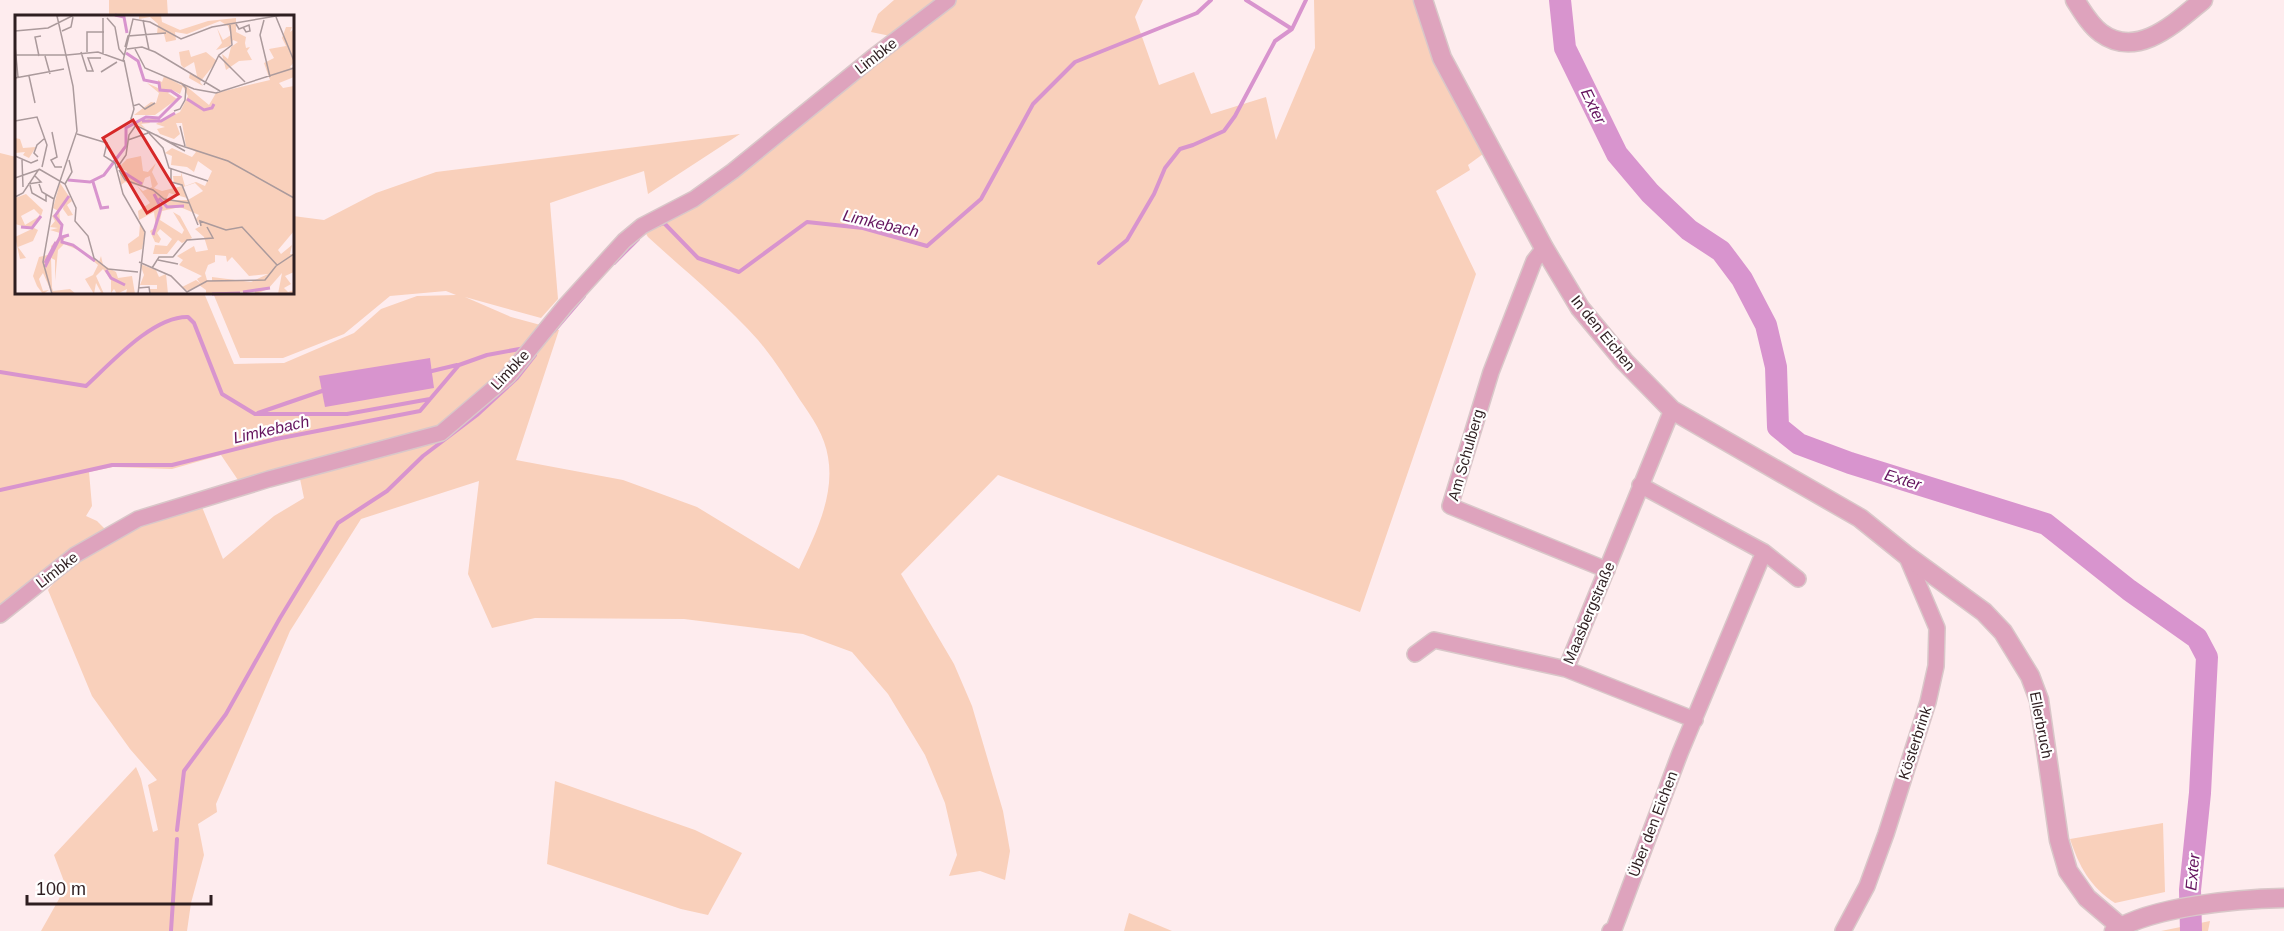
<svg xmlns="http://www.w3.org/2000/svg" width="2284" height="931" font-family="Arial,sans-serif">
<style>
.green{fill:#f9d0bb}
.water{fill:#d894ce}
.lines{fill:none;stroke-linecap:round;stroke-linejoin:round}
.stream{stroke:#d894ce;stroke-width:4}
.river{stroke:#d894ce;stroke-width:22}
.minor-casing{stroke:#d9c7c9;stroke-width:18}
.tertiary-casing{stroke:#d9c7c9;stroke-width:21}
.minor{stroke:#dea3bd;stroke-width:15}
.tertiary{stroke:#dea3bd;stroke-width:18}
.labels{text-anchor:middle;stroke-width:4.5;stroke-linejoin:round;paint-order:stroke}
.street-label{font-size:15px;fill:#2e1e20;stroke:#fff}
.water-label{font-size:16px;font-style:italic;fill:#64145e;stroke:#fff}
.inset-river{fill:none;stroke:#d894ce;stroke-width:3}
.inset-road{fill:none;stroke:#ab9a9c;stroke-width:1.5}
.view{fill:#d62828;fill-opacity:0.15;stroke:#d62828;stroke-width:3}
.inset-edge{fill:none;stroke:#2e1e20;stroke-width:3}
</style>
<rect width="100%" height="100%" fill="#feecee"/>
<path class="green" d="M 109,0 L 167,0 L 168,16 L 109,16 Z
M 894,0 L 1143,0 L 1135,17 L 1159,85 L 1194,72 L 1211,114 L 1266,97 L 1276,140 L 1315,48 L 1314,0 L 1418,0 L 1483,154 L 1468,165 L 1470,170 L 1436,191 L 1476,274 L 1360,612 L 998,475 L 901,574 L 954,664 L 972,706 L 1003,811 L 1010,851 L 1005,880 L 980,871 L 949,876 L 957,855 L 945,803 L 925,755 L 888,694 L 852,652 L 803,634 L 684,619 L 535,618 L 492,628 L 468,574 L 479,481 L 361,519 L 290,631 L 216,804 L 217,812 L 198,824 L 204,855 L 191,903 L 187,931 L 41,931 L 59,899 L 65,884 L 54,855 L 136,767 L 141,779 L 153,832 L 158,830 L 148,785 L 157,780 L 130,749 L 92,696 L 48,590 C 64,569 109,537 134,526 C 155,518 180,514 202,507 L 223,559 L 274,516 L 304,498 L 299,474 L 240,483 L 221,455 L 172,469 L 113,467 L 89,472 L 92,506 L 86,516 L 97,521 L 106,530 L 0,612 L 0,153 L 16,157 L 16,292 L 204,293 L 234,364 L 284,363 L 354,333 L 381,309 L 417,296 L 456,295 L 446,291 L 390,296 L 344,334 L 283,358 L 240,358 L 213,293 L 292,292 L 293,216 L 324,220 L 376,193 L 436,172 L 740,134 L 648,194 L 644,171 L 550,203 L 558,299 L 541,318 L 465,297 L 511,317 L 559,330 L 516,460 L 623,480 L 697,507 L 799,569 C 815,535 835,496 828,457 C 825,436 812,417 800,400 C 787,380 774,359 758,340 C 725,303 685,271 648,237 L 643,229 L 905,39 L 871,32 L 878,14 Z
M 555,781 L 695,830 L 742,853 L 708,915 L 681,909 L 547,864 Z
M 2163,823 L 2165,892 L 2115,903 C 2090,887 2079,866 2070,839 Z
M 1129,913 L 1172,931 L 1124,931 Z
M 2210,921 L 2208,931 L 2161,931 Z"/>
<path class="water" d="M 430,358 L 434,388 L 325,407 L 319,376 Z"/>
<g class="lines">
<path class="stream" d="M 1246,0 L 1292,29
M 659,225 L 664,223 L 698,258 L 739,272 L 807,222 L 863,228 L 927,246 L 981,199 L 1033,104 L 1075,62 L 1197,13 L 1211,0
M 614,263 L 638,239
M 1099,263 L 1127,240 L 1154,194 L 1165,168 L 1180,149 L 1193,145 L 1224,131 L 1235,116 L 1275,41 L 1292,29 L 1306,0
M 554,331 L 584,296
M 432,371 L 457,365
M 0,372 L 86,386 C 111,363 153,316 188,317 L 194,323 L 222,394 L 255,414 L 347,414 L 430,399
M 258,413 L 322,391
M 0,490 L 112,465 L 172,465 L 276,439 L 420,411 L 459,365 L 487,355 L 525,348
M 177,830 L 184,771 L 226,714 L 280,618 L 338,523 L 387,491 L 423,456 L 477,415 L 517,378 L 535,355
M 171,931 L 177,839"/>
<path class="river" d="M 1560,0 L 1565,48 L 1617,154 L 1650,193 L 1689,230 L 1721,251 L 1742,279 L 1766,325 L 1776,367 L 1778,427 L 1799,444 L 1850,463 L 2046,524 L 2129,590 L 2197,638 L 2207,657 L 2200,793 L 2190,890 L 2191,931"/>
<defs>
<path id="minor" d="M 1544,248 L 1534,261 L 1491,372 L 1450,506 L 1607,570
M 1640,485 L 1764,552 L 1798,579
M 0,615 L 75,555 L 138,519 L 269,479 L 441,433 L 508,376 L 565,306 L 624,241 L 642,226 L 694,199 L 733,171 L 872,58 L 948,0
M 1415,654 L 1434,640 L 1566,669 L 1695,720
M 1566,669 L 1672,410
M 1610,931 L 1614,929 L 1680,753 L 1764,552
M 1843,931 L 1867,886 L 1886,834 L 1928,702 L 1936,666 L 1937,628 L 1906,555"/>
<path id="tertiary" d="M 1423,0 L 1442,58 L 1544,248 L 1580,308 L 1624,361 L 1672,410 L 1860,518 L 1906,555 L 1984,612 L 2003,632 L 2030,676 L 2039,700 L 2059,840 L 2068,871 L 2087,898 L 2121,927
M 2075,0 C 2082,11 2090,25 2101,33 C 2138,60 2176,22 2203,0
M 2114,931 C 2153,906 2238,899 2284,898"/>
</defs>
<use href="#minor" class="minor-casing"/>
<use href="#tertiary" class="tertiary-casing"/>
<use href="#minor" class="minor"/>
<use href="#tertiary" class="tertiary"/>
</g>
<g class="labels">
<g class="street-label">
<text transform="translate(876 56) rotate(-38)" y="5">Limbke</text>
<text transform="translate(1603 333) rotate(51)" y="5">In den Eichen</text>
<text transform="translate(510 370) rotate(-47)" y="5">Limbke</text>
<text transform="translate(1466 455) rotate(-74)" y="5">Am Schulberg</text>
<text transform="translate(57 570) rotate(-38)" y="5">Limbke</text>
<text transform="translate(1589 613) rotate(-67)" y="5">Maasbergstraße</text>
<text transform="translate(2041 725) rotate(79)" y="5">Ellerbruch</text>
<text transform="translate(1915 743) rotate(-72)" y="5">Kösterbrink</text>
<text transform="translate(1653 824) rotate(-69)" y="5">Über den Eichen</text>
</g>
<g class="water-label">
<text transform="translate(1594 106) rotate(64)" y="6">Exter</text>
<text transform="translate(881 223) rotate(13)" y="6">Limkebach</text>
<text transform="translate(271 429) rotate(-13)" y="6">Limkebach</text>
<text transform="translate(1903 479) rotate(17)" y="6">Exter</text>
<text transform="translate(2192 872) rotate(-85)" y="6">Exter</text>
</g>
</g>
<g transform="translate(15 15)">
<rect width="279" height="279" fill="#feecee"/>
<path d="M 124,0 L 146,0 L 147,7 L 165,15 L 193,6 L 221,3 L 221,17 L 231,22 L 230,28 L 231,33 L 235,32 L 232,36 L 237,45 L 224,46 L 211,55 L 207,39 L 213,44 L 216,32 L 223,27 L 218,25 L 215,31 L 201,35 L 207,28 L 202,13 L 208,25 L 216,20 L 213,11 L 205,6 L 172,19 L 160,17 L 161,25 L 151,27 L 149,19 L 142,19 L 143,9 L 135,2 L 124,4 ZM 271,12 L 277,12 L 275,17 L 279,14 L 279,47 L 275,52 L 279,53 L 279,62 L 264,68 L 268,73 L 279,71 L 279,216 L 263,235 L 266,239 L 277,230 L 275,239 L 279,239 L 279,257 L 270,261 L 276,269 L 269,273 L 273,277 L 279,275 L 279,279 L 263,279 L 267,258 L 253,274 L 241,279 L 239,276 L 191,279 L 191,275 L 184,270 L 173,276 L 167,272 L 181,265 L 185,268 L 182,264 L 187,261 L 164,250 L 168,245 L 162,241 L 179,231 L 181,237 L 193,235 L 189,222 L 180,214 L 186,211 L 181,204 L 184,200 L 165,192 L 147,196 L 145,205 L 167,219 L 169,215 L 158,197 L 165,201 L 177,223 L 167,228 L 163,225 L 152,239 L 138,239 L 140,230 L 152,231 L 157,224 L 145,214 L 142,218 L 146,224 L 144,228 L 140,227 L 135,216 L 141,212 L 139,197 L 124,205 L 123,196 L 135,188 L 122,171 L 128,176 L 137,172 L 135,161 L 130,163 L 127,172 L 110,167 L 106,170 L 105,159 L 111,160 L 112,156 L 103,153 L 112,144 L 126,141 L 128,156 L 133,157 L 141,148 L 137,157 L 143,169 L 139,173 L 147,176 L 167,171 L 159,168 L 158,161 L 166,161 L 166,157 L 170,171 L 181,167 L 190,171 L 197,156 L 183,146 L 179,157 L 172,152 L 156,150 L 157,141 L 150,138 L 157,133 L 177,142 L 181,137 L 171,131 L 167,108 L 161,108 L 165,119 L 159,124 L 145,119 L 142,114 L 150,112 L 141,109 L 145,106 L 133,105 L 135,108 L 126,109 L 131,114 L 119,108 L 137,103 L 146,106 L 165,97 L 173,81 L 165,66 L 194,90 L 201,78 L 255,65 L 249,48 L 259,43 L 254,34 L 271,31 L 267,23 ZM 180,168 L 188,176 L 173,185 L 151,185 L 154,178 L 172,183 L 168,172 ZM 200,240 L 211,241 L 212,247 L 217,242 L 234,261 L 253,259 L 236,267 L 197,262 L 197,266 L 192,265 L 190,258 L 193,250 L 200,247 ZM 174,35 L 176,42 L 191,37 L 202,46 L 185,67 L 188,71 L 174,63 L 175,58 L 182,61 L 179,47 L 169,53 L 166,50 L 164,37 ZM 149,61 L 168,71 L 165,79 L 157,75 L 153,78 L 162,84 L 140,100 L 119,100 L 136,87 L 141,88 L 144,78 L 132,68 L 143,73 L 143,65 L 147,67 ZM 0,123 L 5,124 L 8,133 L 21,132 L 14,143 L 8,140 L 10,137 L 0,138 ZM 45,168 L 57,186 L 52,190 L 58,200 L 53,201 L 48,194 L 49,189 L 44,193 L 46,221 L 54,220 L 47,226 L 57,229 L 84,247 L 86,241 L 88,250 L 101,257 L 103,263 L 117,261 L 120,279 L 111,279 L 112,274 L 102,279 L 99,274 L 96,278 L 96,265 L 88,254 L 81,261 L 89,279 L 82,279 L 86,277 L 81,268 L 79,279 L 70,264 L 78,260 L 83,250 L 68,237 L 49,229 L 43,235 L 40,266 L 40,245 L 36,243 L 37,273 L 38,276 L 55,274 L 61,279 L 37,278 L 28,258 L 24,264 L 28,276 L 34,275 L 28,279 L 22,271 L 18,261 L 24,242 L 37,239 L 36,231 L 45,222 L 45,218 L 35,215 L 43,213 L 35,212 L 40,206 L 37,201 L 43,196 L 38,193 ZM 11,179 L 28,195 L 26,201 L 19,194 L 6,201 L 10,210 L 25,201 L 15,213 L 0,209 L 0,183 ZM 125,209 L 130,218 L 127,234 L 114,239 L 113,229 L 124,221 ZM 19,213 L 23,215 L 18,226 L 3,232 L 11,243 L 5,244 L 0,222 ZM 125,249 L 141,255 L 144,262 L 151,259 L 153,279 L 135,279 L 135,274 L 142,274 L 142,270 L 125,270 L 129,260 Z" fill="#f9d0bb" fill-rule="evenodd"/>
<path class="inset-river" d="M 100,0 L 109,2 L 112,18M 172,84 L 189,95 L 197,93 L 199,89M 127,106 L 146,106 L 160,98M 108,157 L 127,169M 53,165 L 75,167 L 89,160 L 111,131 L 111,113 L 131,102 L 144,103 L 165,82 L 156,76 L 145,75 L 144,68 L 129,65 L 123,46 L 111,38M 78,167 L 86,193 L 94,192M 144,183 L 152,192 L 169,191M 6,212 L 17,213 L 26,201M 54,220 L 47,222 L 47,227 L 58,230 L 80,246M 138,220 L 146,193 L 139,179M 30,248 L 41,227M 30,252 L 45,222 L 47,210 L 40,201 L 54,181M 91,255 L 96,263 L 110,270M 228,277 L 255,273M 197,279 L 225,278"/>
<path class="inset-road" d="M 261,2 L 279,46M 92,3 L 100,12 L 104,34 L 109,40M 128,5 L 134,35M 249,5 L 245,20 L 255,62M 221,9 L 224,14 L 234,10 L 235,16 L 231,17 L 228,12M 0,16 L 33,13 L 59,0M 47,16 L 56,12 L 58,2M 0,31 L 3,62M 110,32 L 113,21 L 151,18M 112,34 L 127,32 L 140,37 L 205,76M 120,34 L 130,53 L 179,74 L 201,78 L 279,53M 66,37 L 72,56 L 78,56 L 73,43 L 86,43M 72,37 L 72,17 L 89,17M 88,39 L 88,3M 0,40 L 52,40M 52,40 L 83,37 L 108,46 L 118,4 L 135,7 L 166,24 L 197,12 L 267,0M 24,41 L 20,22 L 26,21M 30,41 L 35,59M 204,41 L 230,67M 109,45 L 119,94 L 116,104 L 120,110 L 155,127 L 213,146 L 279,183M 86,57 L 102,47M 14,61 L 20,88M 0,63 L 49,54M 189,70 L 204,40 L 217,30 L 215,10M 118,91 L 124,89 L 130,94 L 140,88M 159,96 L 165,94 L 170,85 L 171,73 L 167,69M 0,106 L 22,102 L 32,130 L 27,152M 165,111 L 170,131M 132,116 L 148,133 L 154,153 L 193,166M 37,117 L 42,142 L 36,145 L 40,152 L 47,152M 62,119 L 92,128 L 89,141 L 100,148 L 108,179 L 130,217 L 123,279M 141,120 L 170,136M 113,125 L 133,118M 0,141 L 16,148 L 23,145M 23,142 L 19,138 L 22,130 L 30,123M 7,145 L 8,172M 102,153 L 111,140 L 114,120 L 121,110M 24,154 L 50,169 L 61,193 L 60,206 L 73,221 L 79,243 L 93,254 L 123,257M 156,154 L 156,167 L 167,170 L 183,210M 104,155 L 110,165 L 138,175 L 149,184 L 174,188M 0,163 L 23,155M 13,169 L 26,167 L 20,161M 24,169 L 27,177 L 39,184M 50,169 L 57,157 L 54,145M 15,170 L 17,178 L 31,186 L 31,179M 0,182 L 8,178 L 24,154M 186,211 L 185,206 L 211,215 L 227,212 L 262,250M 158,242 L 172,225 L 198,223 L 192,212M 143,245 L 163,249M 124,247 L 156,261 L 172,277 L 192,266 L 250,265 L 261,251 L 279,239M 137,253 L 144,242 L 158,242M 123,273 L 134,272 L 135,279M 37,279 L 28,247 L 39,184 L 62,116 L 58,71 L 42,1 L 46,0"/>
<path class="view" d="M 118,105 L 163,179 L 132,198 L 88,123 Z"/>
<rect width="279" height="279" class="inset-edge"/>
</g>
<path d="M27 895v9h184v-9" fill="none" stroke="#2e1e20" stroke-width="3"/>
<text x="36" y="895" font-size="18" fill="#2e1e20" stroke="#ffffff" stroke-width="4.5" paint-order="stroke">100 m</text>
</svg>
